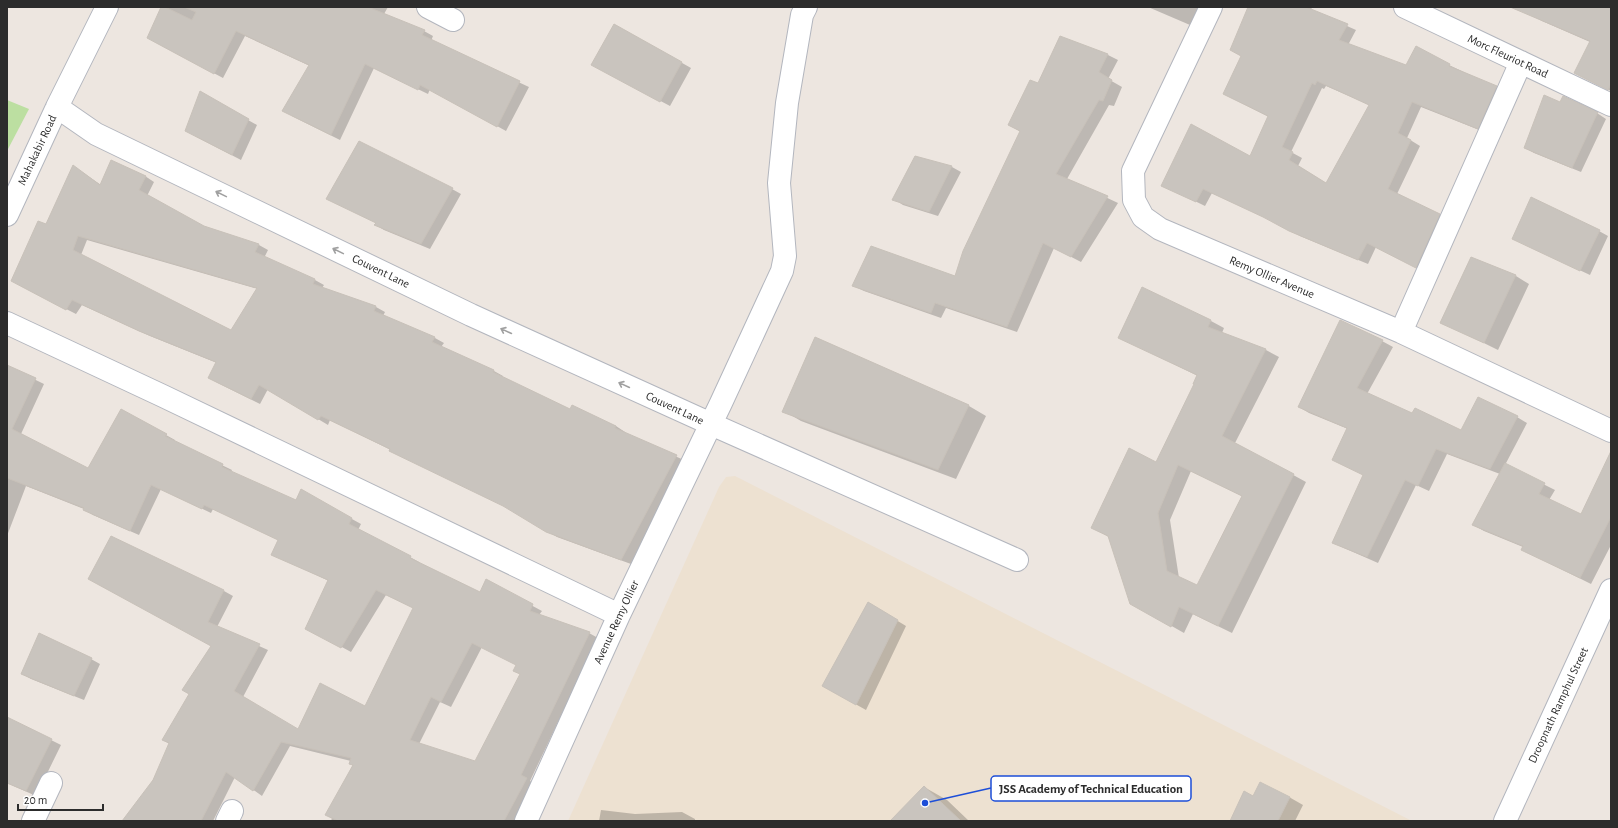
<svg xmlns="http://www.w3.org/2000/svg" width="1618" height="828" font-family="'Alegreya Sans',sans-serif">
<style>
.education{fill:#ede1d1}
.green{fill:#bcdfa1}
.shadow{fill:#0003;fill-rule:evenodd}
.building{fill:#c9c4be;stroke:#c8c1b9;fill-rule:evenodd}
.lines{fill:none;stroke-linecap:round;stroke-linejoin:round}
.minor-casing{stroke:#b3b6be;stroke-width:24}
.minor{stroke:#fff;stroke-width:22}
.oneway{stroke:#a0a0a0}
.labels{text-anchor:middle;stroke-width:3;stroke-linejoin:round;paint-order:stroke}
.street-label{font-size:12px;fill:#2c2c2c;stroke:#fff}
.leader{fill:none;stroke:#1d4ed8;stroke-width:1.5}
.callout-dot{fill:#1d4ed8;stroke:#fff;stroke-width:1.5}
.callout{fill:#fff;stroke:#1d4ed8;stroke-width:1.5}
.callout-label{font-size:13px;text-anchor:middle;font-weight:bold;fill:#2c2c2c}
</style>
<rect width="100%" height="100%" fill="#ede6e0"/>
<path class="education" d="M 735,476 L 1412,821 L 568,821 L 719,487 L 726,477 Z"/>
<path class="green" d="M 7,100 L 29,109 L 7,151 Z"/>
<path class="shadow" d="M 162,7 L 388,7 L 384,14 L 424,31 L 433,36 L 431,41 L 529,87 L 506,131 L 430,89 L 428,94 L 374,68 L 340,140 L 292,116 L 310,66 L 245,36 L 223,78 L 157,43 Z
M 1148,7 L 1207,7 L 1197,28 Z
M 1249,7 L 1312,7 L 1311,10 L 1356,30 L 1348,45 L 1407,66 L 1449,65 L 1505,92 L 1487,133 L 1421,107 L 1407,138 L 1420,146 L 1397,194 L 1449,220 L 1425,272 L 1376,247 L 1368,264 L 1300,236 L 1273,221 L 1212,193 L 1205,206 L 1162,185 L 1250,158 L 1269,117 L 1224,94 L 1242,56 ZM 1326,86 L 1370,105 L 1327,184 L 1298,166 L 1302,158 L 1291,152 L 1322,88 L 1324,89 Z
M 1535,7 L 1611,7 L 1611,91 L 1575,73 L 1590,42 L 1542,21 L 1531,15 Z
M 615,25 L 691,68 L 670,106 L 602,70 Z
M 1060,38 L 1108,55 L 1118,60 L 1108,79 L 1122,87 L 1114,106 L 1109,105 L 1067,179 L 1118,203 L 1081,262 L 1054,248 L 1017,332 L 946,308 L 941,318 L 864,291 L 854,286 L 955,278 L 1021,132 L 1009,125 L 1038,85 Z
M 200,93 L 257,125 L 241,160 L 195,136 Z
M 1560,104 L 1597,113 L 1606,119 L 1581,172 L 1534,153 L 1525,148 Z
M 915,157 L 952,167 L 961,172 L 938,216 L 903,205 L 894,199 Z
M 82,172 L 101,185 L 145,176 L 154,182 L 147,196 L 204,227 L 259,245 L 268,250 L 264,258 L 315,280 L 324,285 L 322,288 L 376,307 L 385,312 L 383,316 L 435,338 L 444,343 L 441,347 L 494,371 L 503,376 L 502,377 L 571,410 L 616,426 L 625,432 L 624,433 L 686,461 L 631,564 L 557,537 L 511,509 L 391,450 L 330,420 L 328,425 L 268,389 L 260,404 L 218,383 L 209,378 L 217,363 L 150,336 L 82,305 L 76,314 L 21,286 L 46,226 ZM 87,240 L 258,289 L 232,331 L 81,255 Z
M 452,189 L 461,194 L 430,249 L 384,230 L 376,225 L 377,223 L 336,203 Z
M 1599,231 L 1608,236 L 1590,275 L 1522,243 Z
M 1471,258 L 1516,276 L 1529,284 L 1498,350 L 1441,322 Z
M 1142,289 L 1211,321 L 1224,328 L 1222,333 L 1266,350 L 1279,357 L 1235,443 L 1306,482 L 1232,633 L 1193,614 L 1184,633 L 1131,603 L 1109,537 L 1093,528 L 1157,463 L 1196,384 L 1198,376 L 1119,337 ZM 1191,471 L 1242,496 L 1197,587 L 1179,578 L 1170,520 Z
M 816,338 L 969,406 L 986,416 L 956,479 L 801,421 L 784,411 Z
M 1382,341 L 1393,347 L 1367,394 L 1413,414 L 1462,432 L 1517,417 L 1527,423 L 1505,465 L 1555,490 L 1549,500 L 1581,515 L 1611,456 L 1611,545 L 1591,584 L 1533,555 L 1523,547 L 1484,531 L 1473,525 L 1500,474 L 1447,454 L 1429,491 L 1416,485 L 1378,563 L 1344,548 L 1333,542 L 1364,475 L 1348,429 L 1309,413 L 1299,407 Z
M 7,366 L 44,384 L 21,434 L 22,436 L 89,470 L 166,435 L 175,440 L 174,442 L 232,470 L 231,472 L 296,501 L 301,491 L 361,524 L 358,530 L 410,557 L 419,562 L 419,563 L 481,593 L 486,581 L 542,611 L 539,615 L 589,633 L 598,638 L 530,781 L 535,784 L 516,821 L 331,821 L 332,818 L 327,815 L 353,765 L 350,763 L 351,761 L 290,746 L 262,796 L 235,777 L 213,821 L 134,821 L 170,744 L 163,740 L 190,694 L 212,645 L 98,584 L 224,591 L 233,596 L 217,627 L 268,650 L 243,697 L 298,730 L 365,708 L 414,608 L 386,595 L 351,652 L 316,633 L 329,581 L 272,554 L 279,540 L 213,509 L 211,513 L 161,489 L 139,535 L 93,515 L 84,509 L 26,486 L 7,536 ZM 482,647 L 517,665 L 521,674 L 475,763 L 419,744 L 440,702 L 451,707 Z
M 868,603 L 906,626 L 866,710 L 823,686 Z
M 91,659 L 100,664 L 84,700 L 31,679 L 22,674 Z
M 7,718 L 61,745 L 36,796 L 7,783 Z
M 924,787 L 947,800 L 969,821 L 892,821 Z
M 1254,797 L 1289,797 L 1303,805 L 1295,821 L 1231,821 Z
M 601,810 L 635,814 L 682,812 L 695,819 L 695,821 L 599,821 Z"/>
<path class="building" d="M 161,7 L 165,7 L 192,20 L 196,12 L 184,7 L 368,7 L 425,30 L 422,35 L 520,81 L 497,127 L 420,85 L 418,90 L 365,64 L 331,135 L 282,111 L 309,65 L 236,31 L 214,74 L 147,38 Z
M 1248,7 L 1306,7 L 1348,24 L 1339,40 L 1406,65 L 1416,46 L 1450,64 L 1449,66 L 1497,86 L 1478,129 L 1412,102 L 1398,133 L 1411,140 L 1388,189 L 1440,214 L 1416,268 L 1367,243 L 1358,260 L 1289,231 L 1263,217 L 1203,189 L 1196,202 L 1161,186 L 1191,124 L 1250,156 L 1268,116 L 1223,94 L 1241,56 L 1230,50 ZM 1317,81 L 1369,105 L 1326,183 L 1289,160 L 1293,152 L 1282,147 L 1312,83 L 1315,85 Z
M 1510,7 L 1611,7 L 1611,84 L 1608,90 L 1574,73 L 1590,41 Z
M 614,24 L 682,62 L 660,102 L 591,65 Z
M 1060,36 L 1108,54 L 1099,72 L 1112,80 L 1103,101 L 1099,100 L 1056,174 L 1108,196 L 1071,257 L 1043,243 L 1007,327 L 935,303 L 931,313 L 852,286 L 871,246 L 955,276 L 963,251 L 1020,131 L 1008,125 L 1030,80 L 1038,83 Z
M 200,91 L 249,119 L 232,155 L 185,131 Z
M 1544,95 L 1560,102 L 1563,96 L 1598,112 L 1572,168 L 1524,148 Z
M 359,141 L 453,188 L 421,244 L 374,225 L 376,223 L 326,199 Z
M 915,156 L 952,166 L 929,212 L 892,200 Z
M 111,160 L 146,176 L 139,190 L 204,226 L 259,244 L 255,252 L 315,279 L 313,284 L 376,306 L 374,311 L 435,337 L 432,342 L 494,370 L 493,372 L 570,409 L 572,405 L 616,426 L 615,428 L 677,455 L 621,560 L 546,532 L 503,506 L 389,451 L 390,449 L 321,416 L 318,420 L 259,385 L 251,399 L 208,378 L 216,362 L 139,331 L 72,300 L 66,310 L 11,281 L 38,221 L 46,224 L 73,165 L 100,185 ZM 78,236 L 257,288 L 231,330 L 73,250 Z
M 1531,197 L 1600,230 L 1580,271 L 1512,239 Z
M 1471,257 L 1516,275 L 1484,343 L 1440,323 Z
M 1142,287 L 1211,320 L 1208,327 L 1266,349 L 1222,436 L 1294,474 L 1218,626 L 1179,607 L 1171,627 L 1130,604 L 1108,536 L 1091,528 L 1129,448 L 1156,462 L 1194,384 L 1193,384 L 1197,375 L 1118,338 ZM 1178,465 L 1242,496 L 1197,585 L 1167,571 L 1158,513 Z
M 1340,320 L 1383,340 L 1357,388 L 1412,413 L 1415,408 L 1461,430 L 1478,397 L 1518,416 L 1490,469 L 1436,449 L 1418,486 L 1405,480 L 1367,557 L 1332,543 L 1363,475 L 1332,460 L 1347,428 L 1298,407 Z
M 815,337 L 969,405 L 938,470 L 782,412 Z
M 7,365 L 36,378 L 12,429 L 88,468 L 121,409 L 167,434 L 165,436 L 223,464 L 222,467 L 296,500 L 301,489 L 352,518 L 349,524 L 411,556 L 410,558 L 480,592 L 486,579 L 533,604 L 530,611 L 590,632 L 521,775 L 527,778 L 504,821 L 338,821 L 325,815 L 353,765 L 349,764 L 351,758 L 281,742 L 253,791 L 226,772 L 201,821 L 122,821 L 153,780 L 169,743 L 162,740 L 189,694 L 182,690 L 211,646 L 88,579 L 111,536 L 224,590 L 208,622 L 260,644 L 234,691 L 298,729 L 320,683 L 365,706 L 413,608 L 376,590 L 341,648 L 305,629 L 328,580 L 271,555 L 278,540 L 204,505 L 202,509 L 151,485 L 130,531 L 83,510 L 84,508 L 7,478 ZM 472,643 L 516,665 L 513,671 L 520,674 L 475,761 L 410,740 L 431,697 L 441,702 Z
M 1611,451 L 1611,517 L 1580,578 L 1521,550 L 1523,546 L 1472,525 L 1505,463 L 1545,483 L 1539,494 L 1581,514 Z
M 868,602 L 898,620 L 856,705 L 822,686 Z
M 39,633 L 92,658 L 74,696 L 21,674 Z
M 7,717 L 52,739 L 26,791 L 7,783 Z
M 1260,782 L 1290,797 L 1278,821 L 1230,821 L 1244,791 L 1253,796 Z
M 924,786 L 961,821 L 890,821 Z"/>
<g class="lines">
<defs>
<path id="minor" d="M 428,7 L 453,20
M 1211,7 L 1133,171 L 1134,200 L 1143,217 L 1160,229 L 1401,332 L 1611,431
M 1405,7 L 1611,105
M 57,107 L 96,134 L 471,315 L 711,424 L 1017,560
M 7,215 L 57,107 L 107,7
M 7,323 L 163,396 L 619,615
M 1401,332 L 1521,62
M 33,821 L 51,783
M 227,821 L 232,811
M 526,821 L 619,615 L 721,403 L 782,271 L 785,256 L 779,183 L 787,103 L 802,15 L 806,7
M 1505,821 L 1611,590"/>
</defs>
<use href="#minor" class="minor-casing"/>
<use href="#minor" class="minor"/>
</g>
<defs><path id="oneway-shaft" d="M-6 0H5M1.5-3L5.5 0L1.5 3" fill="none" stroke-width="1.6" stroke-linecap="round" stroke-linejoin="round"/></defs>
<g class="oneway">
<use href="#oneway-shaft" transform="translate(221 194) rotate(-154)"/>
<use href="#oneway-shaft" transform="translate(338 251) rotate(-154)"/>
<use href="#oneway-shaft" transform="translate(506 331) rotate(-155)"/>
<use href="#oneway-shaft" transform="translate(624 385) rotate(-155)"/>
</g>
<g class="labels">
<g class="street-label">
<text transform="translate(1508 56) rotate(25)" y="4">Morc Fleuriot Road</text>
<text transform="translate(37 150) rotate(-65)" y="4">Mahakabir Road</text>
<text transform="translate(381 271) rotate(26)" y="4">Couvent Lane</text>
<text transform="translate(1272 277) rotate(23)" y="4">Remy Ollier Avenue</text>
<text transform="translate(675 408) rotate(25)" y="4">Couvent Lane</text>
<text transform="translate(616 622) rotate(-65)" y="4">Avenue Remy Ollier</text>
<text transform="translate(1558 705) rotate(-65)" y="4">Droopnath Ramphul Street</text>
</g>
</g>
<path class="leader" d="M925 803L991 788"/>
<circle class="callout-dot" cx="925" cy="803" r="4"/>
<rect class="callout" x="991" y="776" width="200" height="25" rx="4"/>
<g class="callout-label">
<text x="1091" y="793">JSS Academy of Technical Education</text>
</g>
<rect width="1618" height="828" fill="none" stroke="#2c2c2c" stroke-width="16"/>
<path d="M18 804v6h85v-6" fill="none" stroke="#2c2c2c" stroke-width="2"/>
<text x="24" y="804" font-size="12" fill="#2c2c2c" stroke="#ffffff" stroke-width="3" paint-order="stroke">20 m</text>
</svg>
